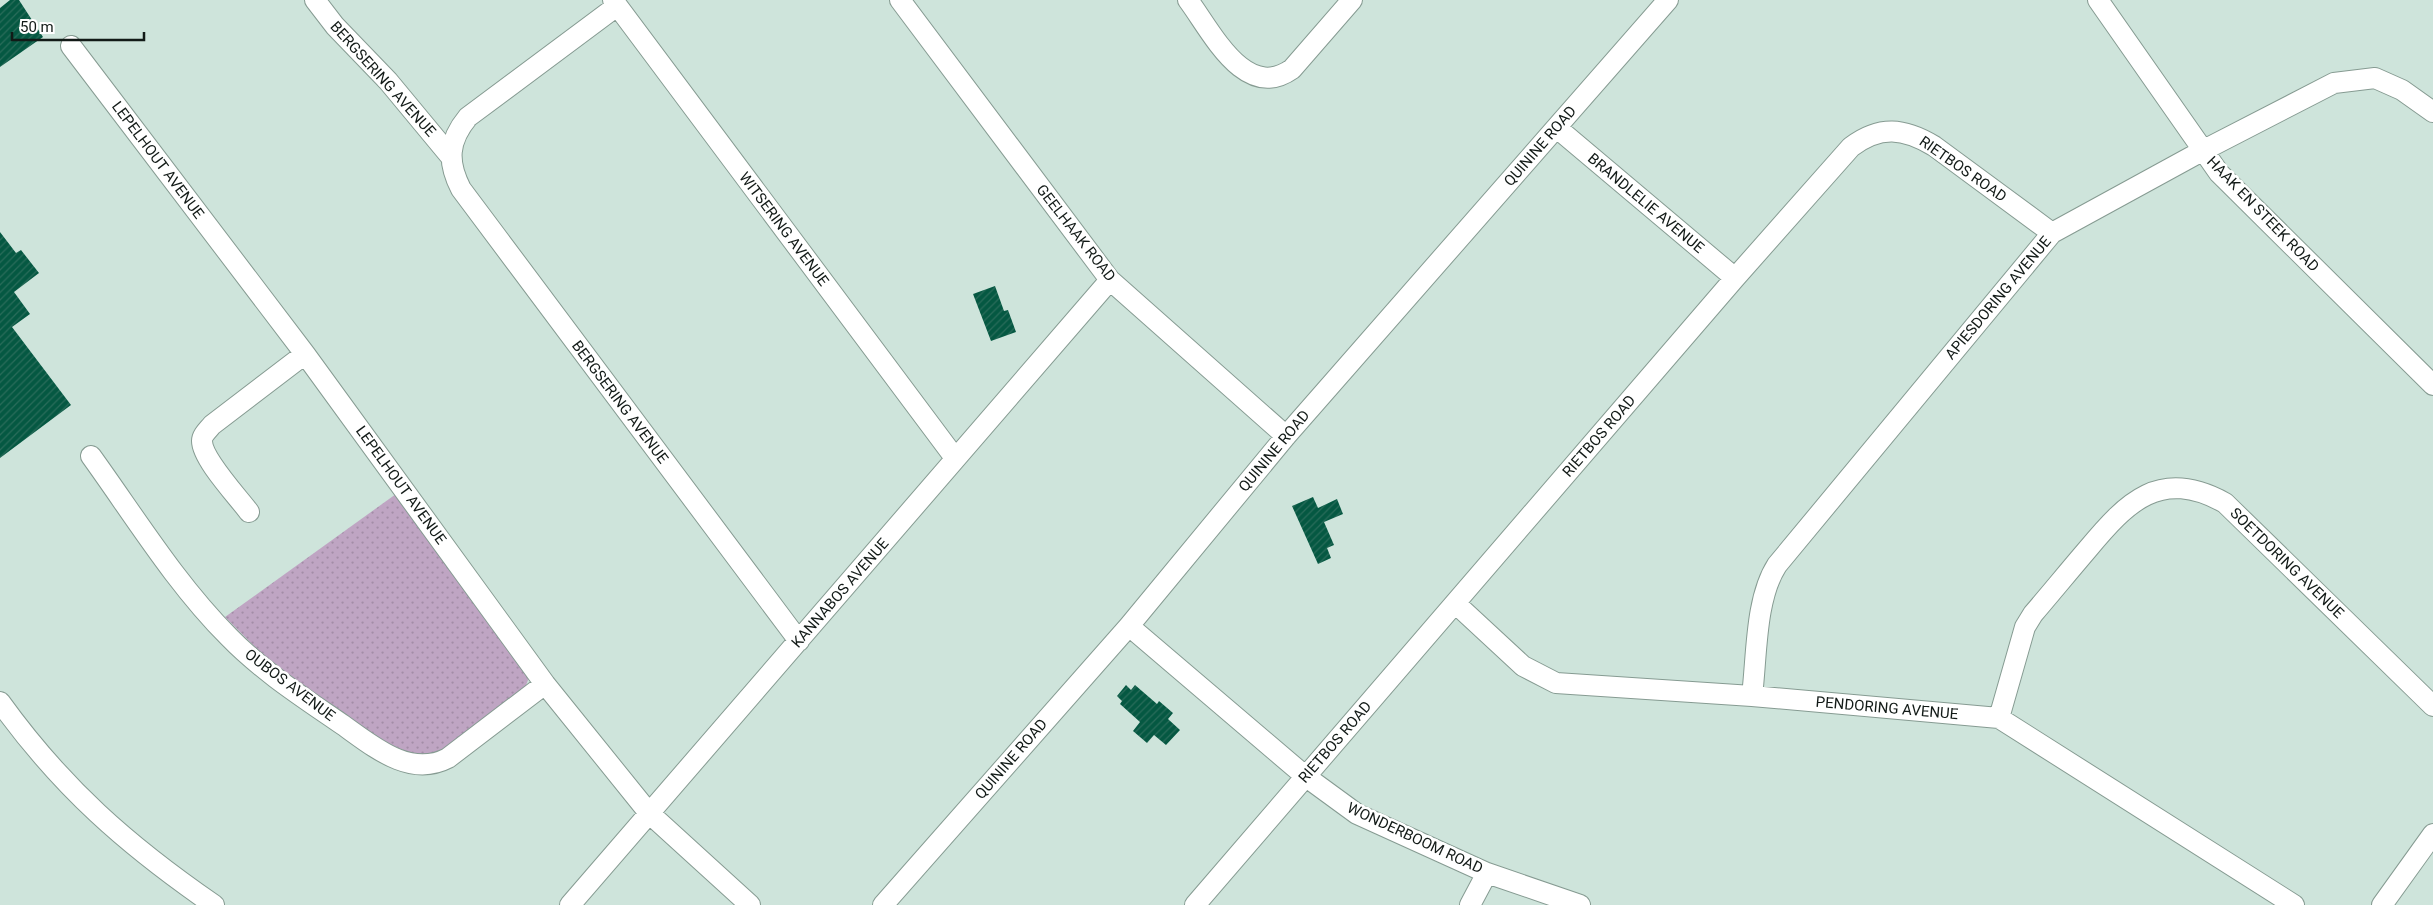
<svg xmlns="http://www.w3.org/2000/svg" width="2433" height="905" font-family="Roboto,sans-serif">
<style>
.grass{fill:url(#grass-dots)}
.building{fill:url(#building-hatch)}
.lines{fill:none;stroke-linecap:round;stroke-linejoin:round}
.street-casing{stroke:#869b92;stroke-width:22}
.street{stroke:#fff;stroke-width:20}
.labels{text-anchor:middle;stroke-width:5;stroke-linejoin:round;paint-order:stroke}
.street-label{font-size:15px;fill:#121a17;stroke:#fff}
</style>
<defs>
<pattern id="grass-dots" width="8" height="8" patternUnits="userSpaceOnUse" patternTransform="scale(1.25)"><rect width="8" height="8" fill="#bfa5c3"/><path d="M2 2h.1M6 6h.1" fill="none" stroke="#a38da7" stroke-width="1.8" stroke-linecap="round"/></pattern>
<pattern id="building-hatch" width="6" height="6" patternUnits="userSpaceOnUse" patternTransform="scale(1.25)"><rect width="6" height="6" fill="#055842"/><path d="M-1 1l2-2M0 6l6-6M5 7l2-2" fill="none" stroke="#296c5a"/></pattern>
</defs>
<rect width="100%" height="100%" fill="#cee4db"/>
<path class="grass" d="M 396,494 L 527,671 L 528,680 L 525,688 L 438,753 L 425,756 L 408,752 L 391,745 L 354,723 L 267,659 L 225,617 Z"/>
<path class="building" d="M 10,0 L 19,0 L 43,37 L 0,67 L 0,8 Z
M 0,232 L 16,253 L 21,250 L 39,273 L 14,292 L 30,314 L 12,327 L 71,405 L 0,458 Z
M 995,286 L 1004,311 L 1008,310 L 1016,332 L 991,341 L 973,294 Z
M 1313,497 L 1318,508 L 1337,499 L 1343,514 L 1324,522 L 1334,545 L 1327,548 L 1331,558 L 1318,564 L 1292,506 Z
M 1126,685 L 1131,690 L 1135,685 L 1157,704 L 1159,701 L 1173,713 L 1168,719 L 1180,730 L 1166,745 L 1154,735 L 1147,743 L 1133,731 L 1140,722 L 1120,704 L 1122,701 L 1117,696 Z"/>
<g class="lines">
<defs>
<path id="street" d="M 315,0 L 335,26 L 388,81 L 451,157
M 613,0 L 955,458
M 900,0 L 1110,280 L 1286,436
M 1188,0 C 1212,32 1245,102 1292,69 L 1352,0
M 2098,0 L 2219,173 L 2433,385
M 617,6 L 468,117 C 448,141 447,162 461,189 L 799,641
M 71,46 L 305,354 L 545,684 L 649,813 L 750,905
M 1557,128 L 1735,278
M 91,456 C 135,517 176,584 229,637 C 263,672 304,698 343,725 C 374,747 410,778 448,758 L 545,684
M 249,512 C 238,497 202,459 202,441 C 202,435 208,430 212,425 L 305,354
M 1455,603 L 1523,666 L 1556,683 L 1752,696 L 1999,718 L 2294,905
M 1129,626 L 1305,776 L 1357,814 L 1487,873 L 1580,905
M 1752,696 C 1757,656 1755,599 1777,565 L 2052,233 L 2202,151 L 2334,83 L 2375,78 L 2402,90 L 2433,112
M 0,702 C 62,788 127,845 214,905
M 1999,718 L 2025,627 L 2033,614 C 2051,593 2069,571 2087,550 C 2127,502 2160,467 2225,503 L 2433,706
M 570,905 L 1110,280
M 883,905 L 1129,626 L 1286,436 L 1668,0
M 1195,905 L 1735,278 L 1851,147 C 1880,125 1904,128 1934,146 L 2052,233
M 1470,905 L 1487,873
M 2382,905 L 2433,834"/>
</defs>
<use href="#street" class="street-casing"/>
<use href="#street" class="street"/>
</g>
<g class="labels">
<g class="street-label">
<text transform="translate(383 79) rotate(48)" y="5">BERGSERING AVENUE</text>
<text transform="translate(1540 146) rotate(-49)" y="5">QUININE ROAD</text>
<text transform="translate(158 160) rotate(53)" y="5">LEPELHOUT AVENUE</text>
<text transform="translate(1963 169) rotate(35)" y="5">RIETBOS ROAD</text>
<text transform="translate(1646 203) rotate(40)" y="5">BRANDLELIE AVENUE</text>
<text transform="translate(2263 214) rotate(46)" y="5">HAAK EN STEEK ROAD</text>
<text transform="translate(784 229) rotate(53)" y="5">WITSERING AVENUE</text>
<text transform="translate(1076 233) rotate(52)" y="5">GEELHAAK ROAD</text>
<text transform="translate(1998 298) rotate(-50)" y="5">APIESDORING AVENUE</text>
<text transform="translate(620 402) rotate(53)" y="5">BERGSERING AVENUE</text>
<text transform="translate(1599 436) rotate(-49)" y="5">RIETBOS ROAD</text>
<text transform="translate(1274 451) rotate(-50)" y="5">QUININE ROAD</text>
<text transform="translate(401 485) rotate(54)" y="5">LEPELHOUT AVENUE</text>
<text transform="translate(2287 563) rotate(44)" y="5">SOETDORING AVENUE</text>
<text transform="translate(840 593) rotate(-49)" y="5">KANNABOS AVENUE</text>
<text transform="translate(290 685) rotate(37)" y="5">OUBOS AVENUE</text>
<text transform="translate(1887 708) rotate(5)" y="5">PENDORING AVENUE</text>
<text transform="translate(1335 742) rotate(-49)" y="5">RIETBOS ROAD</text>
<text transform="translate(1011 759) rotate(-49)" y="5">QUININE ROAD</text>
<text transform="translate(1415 838) rotate(25)" y="5">WONDERBOOM ROAD</text>
</g>
</g>
<path d="M12 32v8h132v-8" fill="none" stroke="#121a17" stroke-width="2.5"/>
<text x="20" y="32" font-size="15" fill="#121a17" stroke="#ffffff" stroke-width="4" paint-order="stroke">50 m</text>
</svg>
